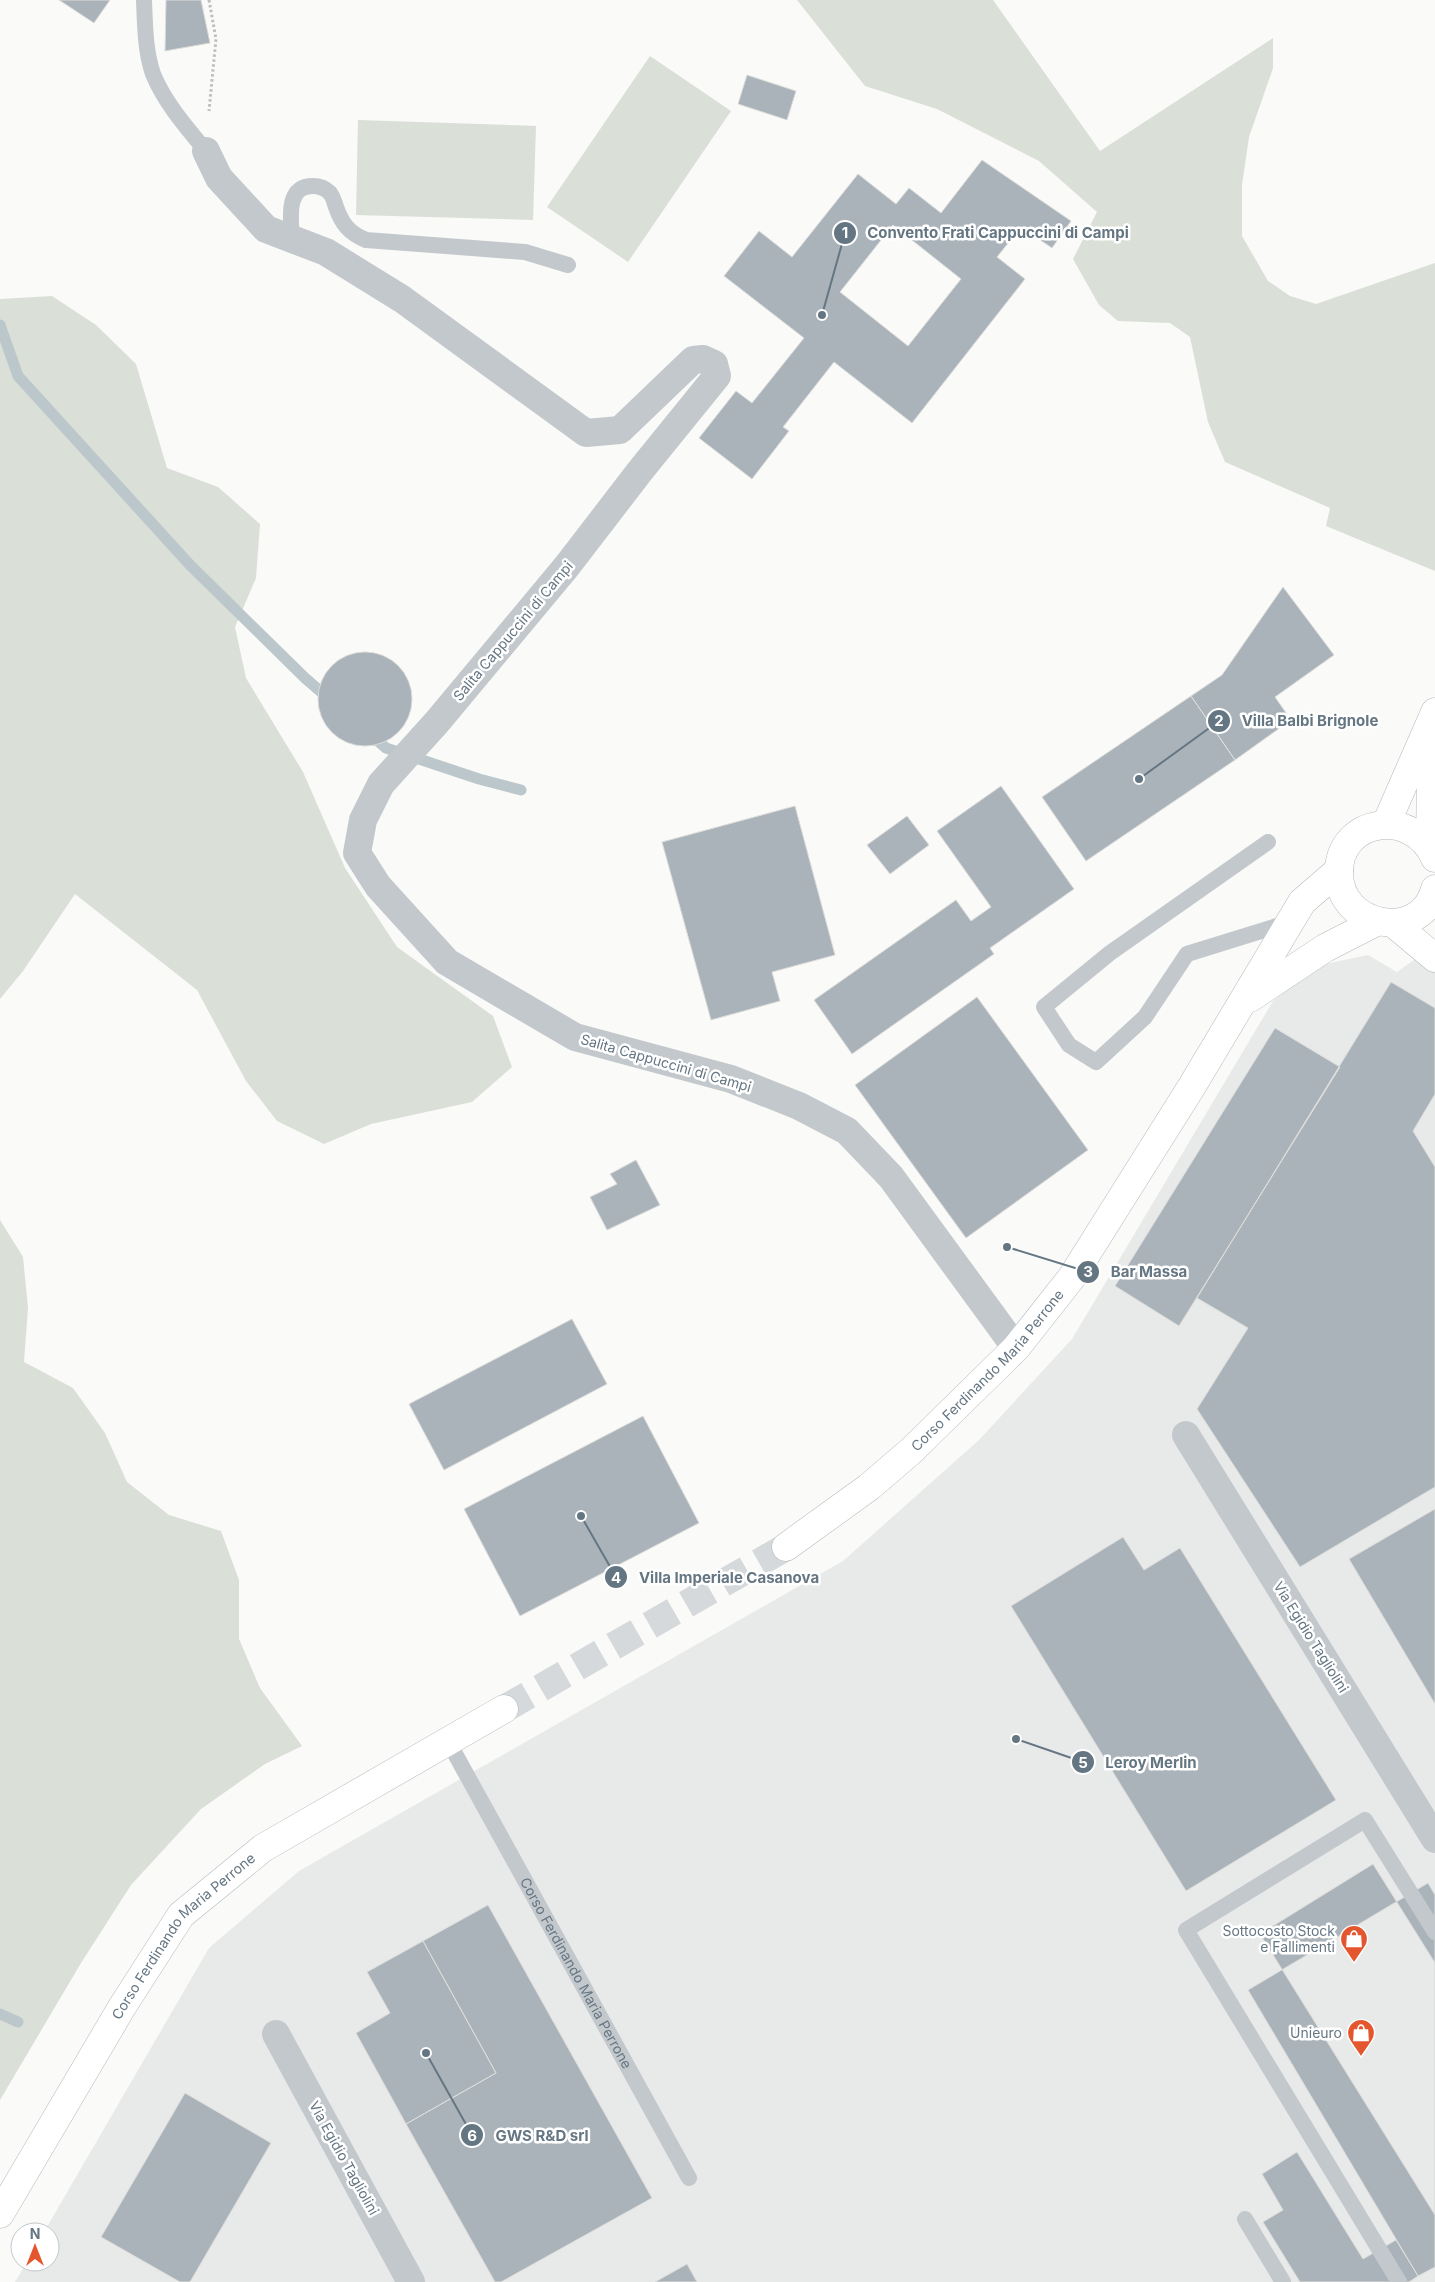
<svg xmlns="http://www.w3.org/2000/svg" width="1435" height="2282" font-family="Inter,sans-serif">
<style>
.built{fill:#e8e9e9}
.green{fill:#dadfd7}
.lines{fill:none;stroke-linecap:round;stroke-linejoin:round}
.stream{stroke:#bbc7cb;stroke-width:11}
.building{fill:#aab3b9;stroke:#dcdcda;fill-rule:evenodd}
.secondary-tunnel{stroke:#d5d9db;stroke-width:28;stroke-dasharray:28 14;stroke-linecap:butt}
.secondary-casing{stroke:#b3babf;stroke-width:29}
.path{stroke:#bbbfc2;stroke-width:3;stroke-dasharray:2.5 2.5;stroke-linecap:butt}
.lane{stroke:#c3c8cc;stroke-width:16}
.street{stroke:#c3c8cc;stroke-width:28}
.secondary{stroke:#fff;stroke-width:28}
.labels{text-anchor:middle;stroke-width:5;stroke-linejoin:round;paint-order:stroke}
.street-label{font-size:14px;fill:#657683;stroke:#fff}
.poi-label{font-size:14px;fill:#657683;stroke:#fff;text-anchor:end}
.leader{fill:none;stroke:#657683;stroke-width:2}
.callout-dot{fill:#657683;stroke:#fff;stroke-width:2}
.mark-label{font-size:15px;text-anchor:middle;font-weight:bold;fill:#fff}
.callout-label{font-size:15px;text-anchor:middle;font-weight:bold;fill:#657683;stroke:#fff;stroke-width:5;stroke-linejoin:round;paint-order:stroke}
</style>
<rect width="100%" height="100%" fill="#fafaf8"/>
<path class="built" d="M 1435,945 L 1435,2282 L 15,2282 L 27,2262 L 50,2262 L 50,2232 L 44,2232 L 209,1948 L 299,1871 L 843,1561 L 979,1440 L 1072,1339 L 1273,1001 L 1316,966 L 1368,955 L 1397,972 Z"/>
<path class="green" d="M 797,0 L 993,0 L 1100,151 L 1273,38 L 1273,68 L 1249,137 L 1242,185 L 1242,236 L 1268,281 L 1290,296 L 1316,304 L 1435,263 L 1435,571 L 1326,526 L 1330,508 L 1225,462 L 1208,422 L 1190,337 L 1170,323 L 1118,321 L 1099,305 L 1073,259 L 1097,212 L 1039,161 L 937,109 L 865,86 Z
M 650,56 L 731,111 L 628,262 L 547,207 Z
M 358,120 L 536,126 L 533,220 L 356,215 Z
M 52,296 L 96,325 L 136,364 L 167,468 L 218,487 L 260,524 L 256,578 L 235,627 L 246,678 L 303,772 L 345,868 L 397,947 L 493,1016 L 512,1067 L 472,1102 L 371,1124 L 324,1144 L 277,1121 L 246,1081 L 197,990 L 75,894 L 23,971 L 0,999 L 0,299 Z
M 0,1220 L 23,1257 L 28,1308 L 24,1362 L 73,1388 L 105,1433 L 127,1482 L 169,1515 L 221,1531 L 239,1580 L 239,1639 L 260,1688 L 302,1746 L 265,1764 L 201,1809 L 131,1885 L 81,1963 L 0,2100 Z"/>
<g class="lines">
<path class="stream" d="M 0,325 L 18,376 L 190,565 L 305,678 L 386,748 L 479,779 L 521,790
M 0,2014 L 18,2022"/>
</g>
<path class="building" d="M 59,0 L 110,0 L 94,23 Z
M 166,0 L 201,0 L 210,43 L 165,51 Z
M 747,75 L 796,91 L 787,120 L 738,104 Z
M 982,160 L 1071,221 L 1052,248 L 1021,227 L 997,257 L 1025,279 L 912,423 L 834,362 L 783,427 L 789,431 L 752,479 L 699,438 L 736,391 L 752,403 L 804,338 L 724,276 L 759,231 L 792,257 L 858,174 L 896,204 L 909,188 L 941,213 ZM 893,225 L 961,279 L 908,346 L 840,292 Z
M 1283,587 L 1334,655 L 1275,697 L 1291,720 L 1235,760 L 1191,696 L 1222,675 Z
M318 699a47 47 0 1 1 94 0a47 47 0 1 1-94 0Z
M 1191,696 L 1235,760 L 1086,861 L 1042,797 Z
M 1001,786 L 1074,889 L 990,948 L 994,954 L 852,1054 L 814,1000 L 956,900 L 971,921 L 991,907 L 937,831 Z
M 795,806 L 835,955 L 772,972 L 780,1001 L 711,1020 L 662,842 Z
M 907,816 L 929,845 L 890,874 L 867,845 Z
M 1391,982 L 1435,1008 L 1435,1094 L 1413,1131 L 1435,1167 L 1435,1487 L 1300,1567 L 1197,1409 L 1248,1328 L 1197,1298 Z
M 977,997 L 1088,1150 L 966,1238 L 855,1085 Z
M 1275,1028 L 1340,1067 L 1179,1326 L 1115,1286 Z
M 636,1160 L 660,1205 L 607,1230 L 590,1197 L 617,1184 L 610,1174 Z
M 572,1319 L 607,1384 L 444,1470 L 409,1404 Z
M 643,1416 L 699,1523 L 520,1616 L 464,1509 Z
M 1435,1509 L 1435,1704 L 1349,1559 Z
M 1123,1537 L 1144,1570 L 1180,1548 L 1336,1800 L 1186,1891 L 1011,1606 Z
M 1373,1864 L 1435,1963 L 1435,2215 L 1260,1934 Z
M 1428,1883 L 1435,1895 L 1435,2267 L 1418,2276 L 1248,1990 Z
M 488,1905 L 652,2198 L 501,2282 L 495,2282 L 406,2124 L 496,2073 L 423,1941 Z
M 423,1941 L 496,2073 L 406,2124 L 356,2033 L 390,2013 L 367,1972 Z
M 185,2093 L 271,2143 L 190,2282 L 180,2282 L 101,2237 Z
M 1297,2152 L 1363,2259 L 1396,2240 L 1418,2276 L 1409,2282 L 1300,2282 L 1263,2222 L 1283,2210 L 1262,2174 Z
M 687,2264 L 697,2282 L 655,2282 Z"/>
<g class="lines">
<path class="secondary-tunnel" d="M 504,1709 L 786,1547"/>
<defs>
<g id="secondary">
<path d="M 1386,824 L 1435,712"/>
<path d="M 1430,846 L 1431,774 L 1435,740"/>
<path d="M 1435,858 C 1413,807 1339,818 1339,872 C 1338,928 1422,943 1435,889"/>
<path d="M 1393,923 L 1435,958"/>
<path d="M 1250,998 L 1325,948 L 1376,922"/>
<path id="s2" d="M 786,1547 L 869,1487 L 911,1451 L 1016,1348 L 1072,1277 L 1192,1086 L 1302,902 L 1339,870"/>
<path id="s3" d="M 0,2214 L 122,2007 L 181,1915 L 263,1848 L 504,1709"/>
</g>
</defs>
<use href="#secondary" class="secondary-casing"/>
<path class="path" d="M 209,0 L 216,39 L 209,111"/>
<g class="lane">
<path d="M 144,0 C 145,24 145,51 153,74 C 165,103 186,127 206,151"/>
<path d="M 292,239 C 291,220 285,186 313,186 C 320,186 325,188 330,193 C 334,198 334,202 336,207 C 342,224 349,233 366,240 L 525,252 L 568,265"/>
<path d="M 1268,842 L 1110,953 L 1044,1007 L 1069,1045 L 1096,1062 L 1145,1017 L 1187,954 L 1290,922"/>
<path id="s1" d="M 448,1741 L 689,2178"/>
<path d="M 1245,2219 L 1283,2282"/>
<path d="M 1399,2282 L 1186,1930 L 1365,1820 L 1435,1932"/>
</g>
<path class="street" d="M 206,151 L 219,178 L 266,229 L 326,252 L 402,299 L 586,433 L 620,430 L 693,360 L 703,359 L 714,364 L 717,376 L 640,471 L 567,566 L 437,722 L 381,784 L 363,820 L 357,853 L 378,886 L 447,962 L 575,1037 L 731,1079 L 799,1106 L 847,1131 L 891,1177 L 1016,1348
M 1186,1435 L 1435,1839
M 276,2034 L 411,2282"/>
<use href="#secondary" class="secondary"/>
</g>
<defs>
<symbol id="shop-pin" viewBox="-11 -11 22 30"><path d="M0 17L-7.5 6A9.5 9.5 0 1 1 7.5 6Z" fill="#e4572e" stroke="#fff"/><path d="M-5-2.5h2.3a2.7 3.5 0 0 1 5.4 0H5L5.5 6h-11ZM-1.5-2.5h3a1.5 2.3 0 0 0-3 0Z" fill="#fff"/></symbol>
</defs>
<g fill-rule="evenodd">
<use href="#shop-pin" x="1338" y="1923" width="32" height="43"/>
<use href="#shop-pin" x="1345" y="2017" width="32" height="43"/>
</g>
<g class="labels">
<g class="street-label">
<text transform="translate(513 631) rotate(-50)" y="5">Salita Cappuccini di Campi</text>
<text transform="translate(666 1063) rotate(16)" y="5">Salita Cappuccini di Campi</text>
<text dy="5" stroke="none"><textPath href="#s2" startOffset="269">Corso Ferdinando Maria Perrone</textPath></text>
<text transform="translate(1311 1637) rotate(58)" y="5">Via Egidio Tagliolini</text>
<text dy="5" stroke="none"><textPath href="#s3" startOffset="335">Corso Ferdinando Maria Perrone</textPath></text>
<text dy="5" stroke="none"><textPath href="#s1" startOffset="265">Corso Ferdinando Maria Perrone</textPath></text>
<text transform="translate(344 2158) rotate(61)" y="5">Via Egidio Tagliolini</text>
</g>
<g class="poi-label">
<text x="1335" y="1936">Sottocosto Stock<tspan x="1335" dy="16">e Fallimenti</tspan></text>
<text x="1342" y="2038">Unieuro</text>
</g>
</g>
<path class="leader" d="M822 315L845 233M1139 779L1219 721M1007 1247L1088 1272M581 1516L616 1577M1016 1739L1083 1762M426 2053L472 2135"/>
<g class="callout-dot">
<circle cx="822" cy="315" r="5"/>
<circle cx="1139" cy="779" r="5"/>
<circle cx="1007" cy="1247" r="5"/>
<circle cx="581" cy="1516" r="5"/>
<circle cx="1016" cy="1739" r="5"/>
<circle cx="426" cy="2053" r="5"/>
<circle cx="845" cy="233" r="12"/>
<circle cx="1219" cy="721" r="12"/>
<circle cx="1088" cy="1272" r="12"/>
<circle cx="616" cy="1577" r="12"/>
<circle cx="1083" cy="1762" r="12"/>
<circle cx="472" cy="2135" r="12"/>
</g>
<g class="mark-label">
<text x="845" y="238">1</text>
<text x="1219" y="726">2</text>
<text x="1088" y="1277">3</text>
<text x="616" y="1583">4</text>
<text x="1083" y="1768">5</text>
<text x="472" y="2141">6</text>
</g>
<g class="callout-label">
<text x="998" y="238">Convento Frati Cappuccini di Campi</text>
<text x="1310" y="726">Villa Balbi Brignole</text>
<text x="1149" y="1277">Bar Massa</text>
<text x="729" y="1583">Villa Imperiale Casanova</text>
<text x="1151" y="1768">Leroy Merlin</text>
<text x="542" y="2141">GWS R&amp;D srl</text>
</g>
<g transform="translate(35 2247)"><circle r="24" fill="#ffffff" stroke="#c1c8cd"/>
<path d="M0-4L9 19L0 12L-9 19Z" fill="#e4572e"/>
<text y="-8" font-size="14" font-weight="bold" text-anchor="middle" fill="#657683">N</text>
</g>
</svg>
